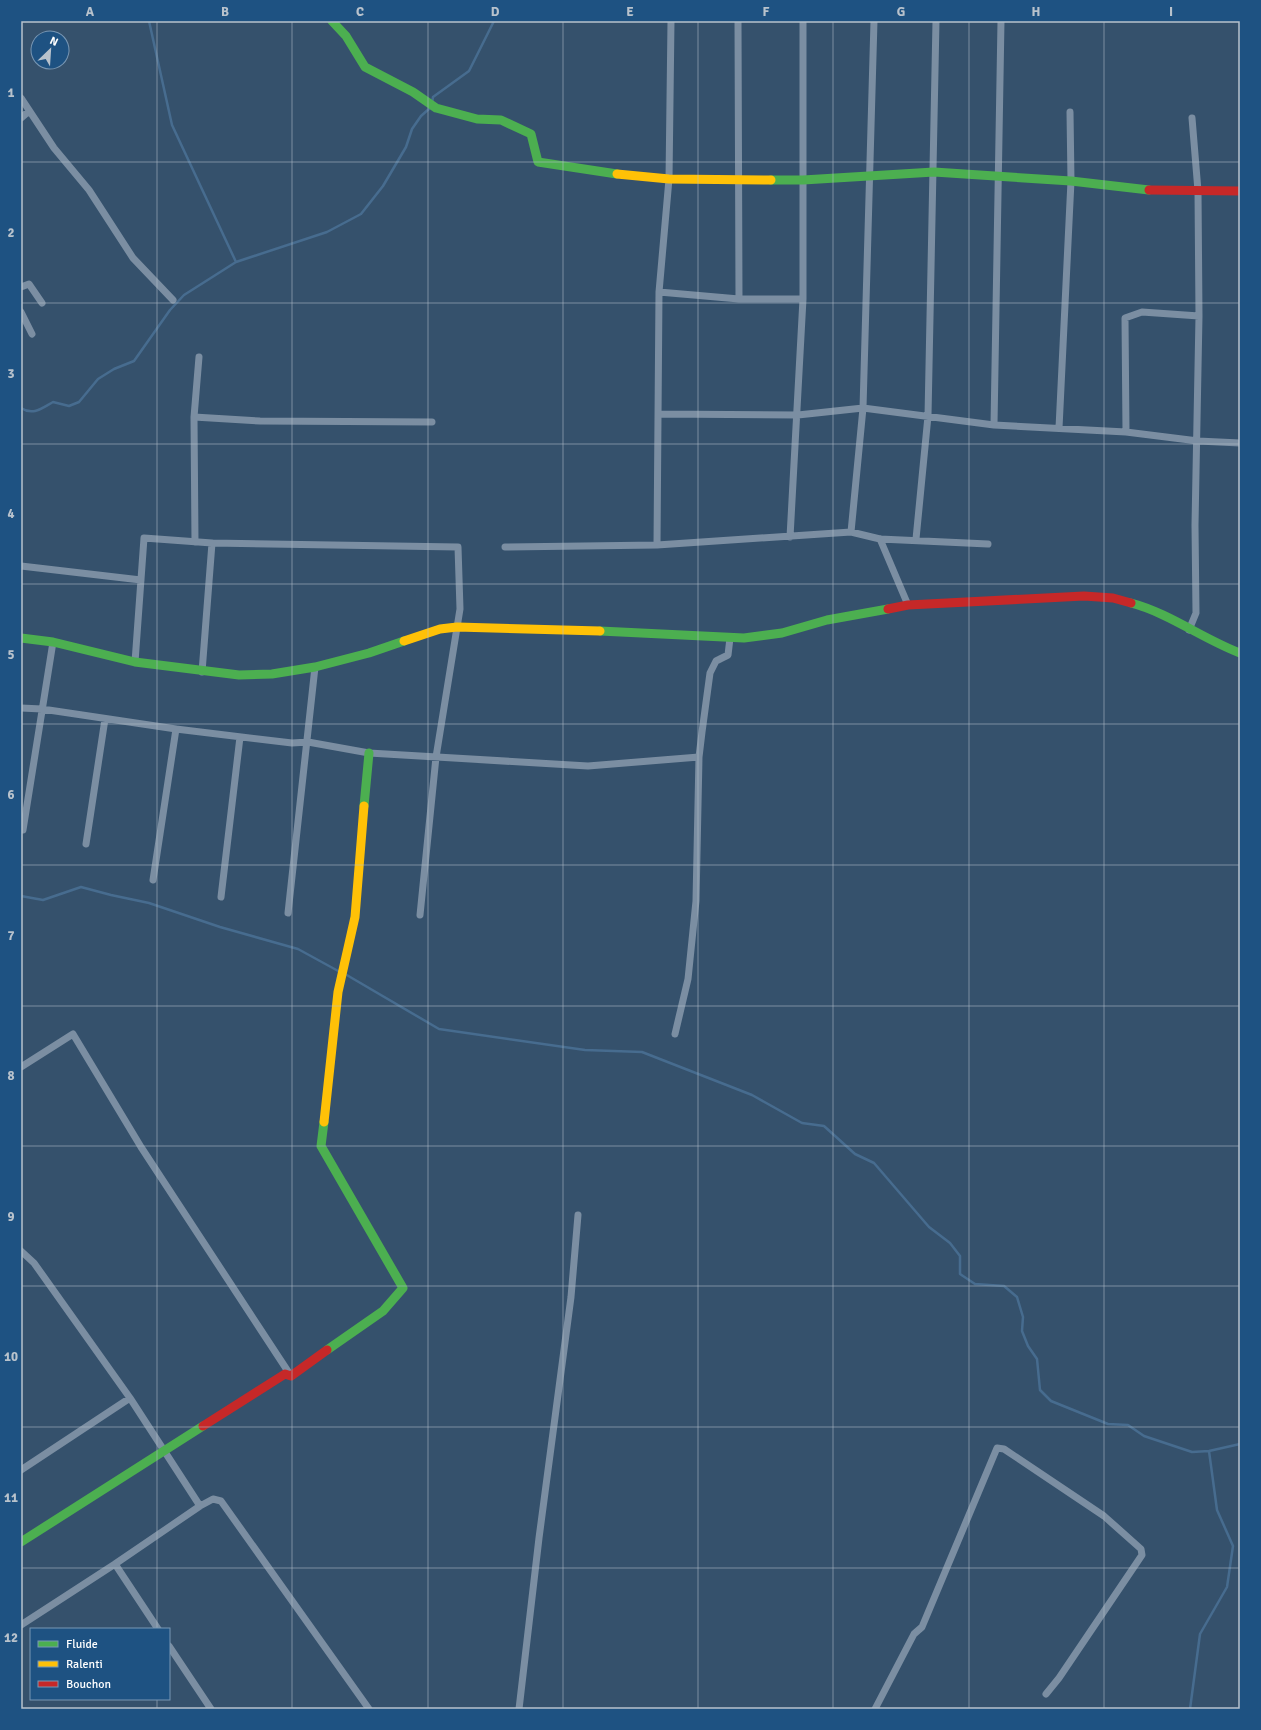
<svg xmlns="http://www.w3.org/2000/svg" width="1261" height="1730" font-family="Signika,sans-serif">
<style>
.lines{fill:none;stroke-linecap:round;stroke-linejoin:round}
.stream{stroke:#476c8f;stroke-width:2.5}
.street{stroke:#7b8ea2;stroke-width:7}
.fast{stroke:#4caf50;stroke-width:9}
.slow{stroke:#ffc107;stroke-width:9}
.jam{stroke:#c62828;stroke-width:9}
.grid{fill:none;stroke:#b8c2cc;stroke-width:1;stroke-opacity:0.55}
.neatline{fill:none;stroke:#b8c2cc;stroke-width:1.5}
.grid-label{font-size:13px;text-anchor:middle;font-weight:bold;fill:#b8c2cc}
</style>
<rect width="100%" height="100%" fill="#35516c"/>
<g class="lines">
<path class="stream" d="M 149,21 L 172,125 L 236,262
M 432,103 L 433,97 L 469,71 L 494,21
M 21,408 C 33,416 42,408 53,402 L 69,406 L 79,402 L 98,379 L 114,369 L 134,361 L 170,310 L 184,295 L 236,262 L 327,232 L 361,214 L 383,186 L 406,147 L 412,129 L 421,116 L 430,108
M 21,896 L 43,900 L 81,887 L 111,895 L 149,903 L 220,927 L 298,949 L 340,972
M 345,974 L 439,1029 L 585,1050 L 642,1052 L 752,1095 L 802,1123 L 824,1126 L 855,1154 L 874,1163 L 929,1227 L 950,1243 L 960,1256 L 960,1274 L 975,1284 L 1004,1286 L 1017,1297 L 1023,1317 L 1022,1331 L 1028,1346 L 1037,1359 L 1040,1390 L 1051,1401 L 1108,1424 L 1128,1425 L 1144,1436 L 1192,1452 L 1209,1451 L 1240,1444
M 1190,1709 L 1200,1634 L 1227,1587 L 1233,1546 L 1217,1510 L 1209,1451"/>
<path class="street" d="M 738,21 L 739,299
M 21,98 L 54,148 L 89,190 L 133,258 L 173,300
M 21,118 L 29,111
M 21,287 L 29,284 L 42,303
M 659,292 L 739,299 L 803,299
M 21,312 L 32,334
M 658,414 L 798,415 L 863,408 L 994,425 L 1126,432 L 1198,441 L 1240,443
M 194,417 L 260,421 L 432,422
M 994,425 L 1001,21
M 1059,428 L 1071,181 L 1070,112
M 1126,432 L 1125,318 L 1142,312 L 1199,316
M 851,532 L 863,408 L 874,21
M 790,537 L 803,299 L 803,21
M 880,539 L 908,605
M 916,539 L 928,416 L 936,21
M 195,542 L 194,417 L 199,357
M 657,545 L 659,292 L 669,179 L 671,21
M 505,547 L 657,545 L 851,532 L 880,539 L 988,544
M 21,566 L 141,580
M 1189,630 L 1196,613 L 1195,525 L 1199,316 L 1198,191 L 1192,118
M 135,662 L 144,538 L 212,543 L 458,547 L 460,609 L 436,757 L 420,915
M 202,672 L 212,543
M 21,708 L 42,709 L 176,729 L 292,743 L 308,742 L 369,753 L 588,766 L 699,757
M 23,830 L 53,642
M 86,844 L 105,719
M 153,880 L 176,729
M 221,897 L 240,737
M 288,913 L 315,667
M 675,1034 L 688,979 L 696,901 L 699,757 L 702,732 L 710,673 L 716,661 L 728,655 L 730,638
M 21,1067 L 73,1034 L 141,1147 L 291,1376
M 21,1251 L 34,1263 L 130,1398 L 200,1506 L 213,1499 L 221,1501 L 369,1709
M 21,1470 L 130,1398
M 115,1564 L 158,1629
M 21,1625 L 115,1564 L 200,1506
M 169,1646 L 211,1709
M 519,1709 L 539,1538 L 571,1297 L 578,1215
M 875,1709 L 914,1634 L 922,1627 L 997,1448 L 1004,1449 L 1104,1516 L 1141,1549 L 1142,1555 L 1059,1678 L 1046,1694"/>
<path class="fast" d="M 332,21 L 346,36 L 365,67 L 413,92 L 436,108 L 477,119 L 501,120 L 531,134 L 538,162 L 617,174
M 771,180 L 803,180 L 934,172 L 1071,181 L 1149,190
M 1131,603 C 1169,613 1203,639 1240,653
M 600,631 L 744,638 L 782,633 L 827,620 L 888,609
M 21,638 L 53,642 L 135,662 L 239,675 L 272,674 L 315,667 L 369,653 L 404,641
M 364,806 L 369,753
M 324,1122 L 321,1146 L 403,1288 L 383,1311 L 327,1350
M 21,1542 L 203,1426"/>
<path class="slow" d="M 617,174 L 669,179 L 771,180
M 404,641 L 440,629 L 457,627 L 600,631
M 324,1122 L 338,992 L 355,917 L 364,806"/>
<path class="jam" d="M 1149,190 L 1240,191
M 888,609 L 908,605 L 1084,596 L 1113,598 L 1131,603
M 203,1426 L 285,1374 L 291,1376 L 327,1350"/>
</g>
<path class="grid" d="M 157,21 L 157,1629M 292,21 L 292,1709M 428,21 L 428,1709M 563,21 L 563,1709M 698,21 L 698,1709M 833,21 L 833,1709M 969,21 L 969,1709M 1104,21 L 1104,1709M 21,162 L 1240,162M 21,303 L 1240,303M 21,444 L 1240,444M 21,584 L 1240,584M 21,724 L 1240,724M 21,865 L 1240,865M 21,1006 L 1240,1006M 21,1146 L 1240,1146M 21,1286 L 1240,1286M 21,1427 L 1240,1427M 21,1568 L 1240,1568M 157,1699 L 157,1709"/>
<rect width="1261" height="1730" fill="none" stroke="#1e5282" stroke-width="44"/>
<rect x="30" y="1628" width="140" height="72" fill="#1e5282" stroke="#7897b4"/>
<rect x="38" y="1641" width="20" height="6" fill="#4caf50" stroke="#7897b4"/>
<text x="66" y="1648" font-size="12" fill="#ffffff">Fluide</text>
<rect x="38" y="1661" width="20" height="6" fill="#ffc107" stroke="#7897b4"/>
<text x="66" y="1668" font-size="12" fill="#ffffff">Ralenti</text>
<rect x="38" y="1681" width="20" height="6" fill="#c62828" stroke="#7897b4"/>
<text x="66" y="1688" font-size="12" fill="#ffffff">Bouchon</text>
<g transform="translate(50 50) rotate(25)"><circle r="19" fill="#1e5282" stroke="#7897b4"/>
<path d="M0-3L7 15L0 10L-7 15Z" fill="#b8c2cc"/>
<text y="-6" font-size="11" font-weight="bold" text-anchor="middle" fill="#ffffff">N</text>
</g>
<rect x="22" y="22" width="1217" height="1686" class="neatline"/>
<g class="grid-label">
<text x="90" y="16">A</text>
<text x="225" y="16">B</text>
<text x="360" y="16">C</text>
<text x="495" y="16">D</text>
<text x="630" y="16">E</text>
<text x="766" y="16">F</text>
<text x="901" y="16">G</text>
<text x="1036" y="16">H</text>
<text x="1171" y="16">I</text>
<text x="11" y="97">1</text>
<text x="11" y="237">2</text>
<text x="11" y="378">3</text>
<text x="11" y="518">4</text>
<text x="11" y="659">5</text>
<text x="11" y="799">6</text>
<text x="11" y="940">7</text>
<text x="11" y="1080">8</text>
<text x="11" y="1221">9</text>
<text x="11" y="1361">10</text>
<text x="11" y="1502">11</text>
<text x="11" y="1642">12</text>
</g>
</svg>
